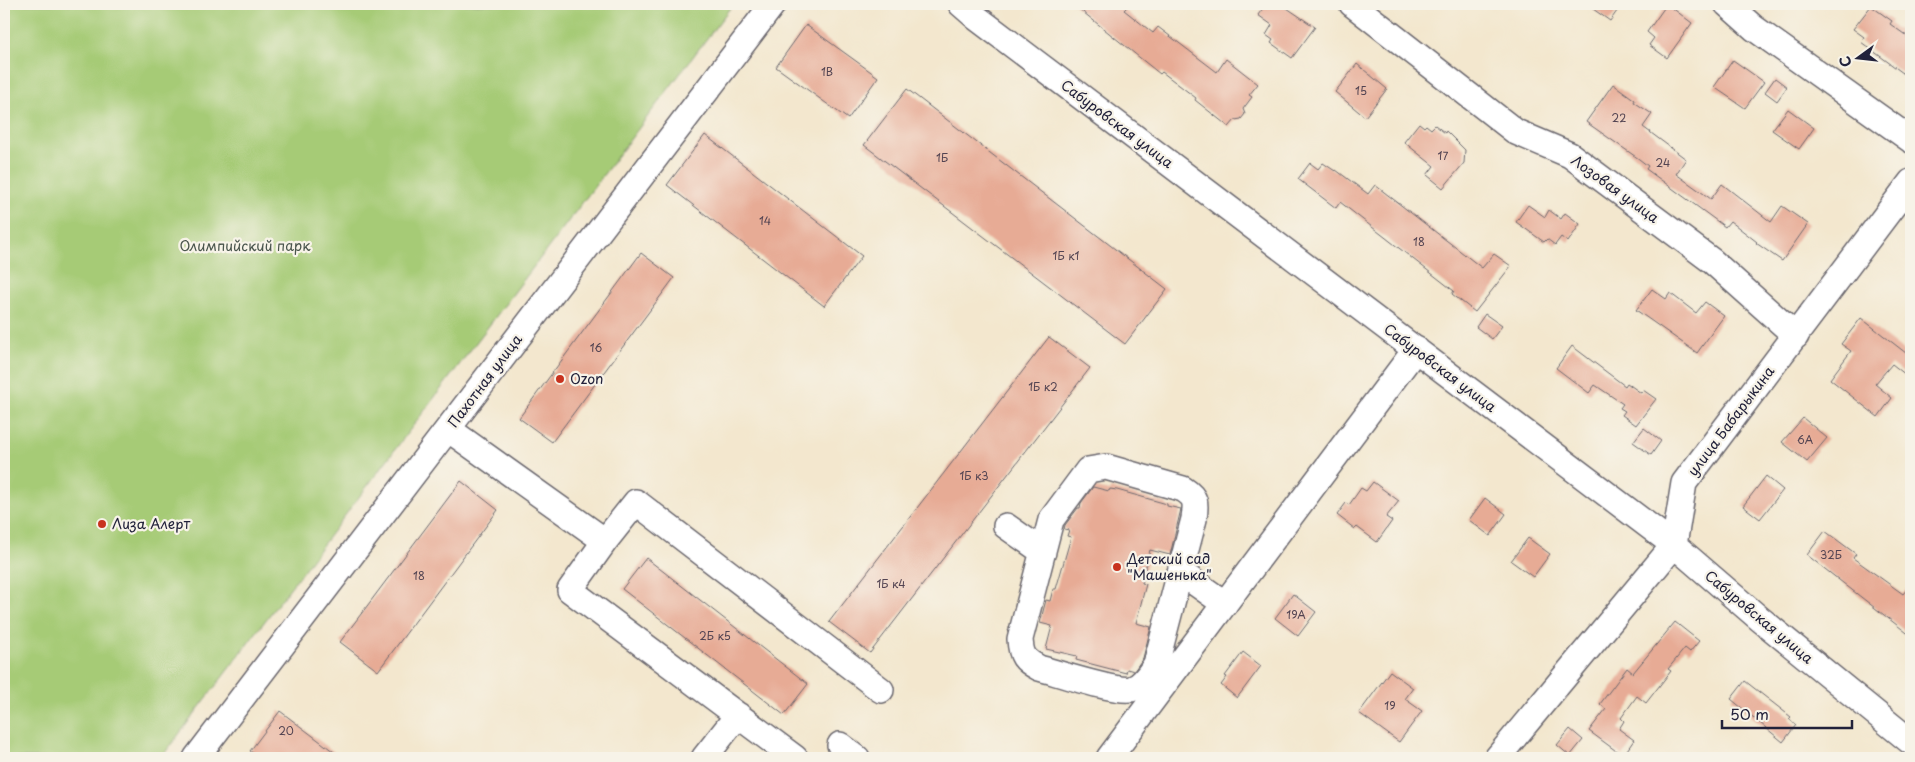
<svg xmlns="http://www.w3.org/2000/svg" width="1915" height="762" font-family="'Playpen Sans',sans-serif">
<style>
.green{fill:#a6cb76;stroke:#647658}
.building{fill:#e7ab95}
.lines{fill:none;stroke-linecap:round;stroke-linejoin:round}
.minor-casing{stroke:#6b676e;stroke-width:28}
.minor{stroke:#fff;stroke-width:25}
.poi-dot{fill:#c8321e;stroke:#f7f3e8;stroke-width:2}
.labels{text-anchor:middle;stroke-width:4.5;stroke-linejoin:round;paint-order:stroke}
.number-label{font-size:11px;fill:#534452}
.street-label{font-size:14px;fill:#22223b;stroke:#f7f3e8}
.park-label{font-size:14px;fill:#4a554d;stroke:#f7f3e8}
.poi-label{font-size:14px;fill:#22223b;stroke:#f7f3e8;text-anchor:start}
</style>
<rect width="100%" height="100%" fill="#f7f3e8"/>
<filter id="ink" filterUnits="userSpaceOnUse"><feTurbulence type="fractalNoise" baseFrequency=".02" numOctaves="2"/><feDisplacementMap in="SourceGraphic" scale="10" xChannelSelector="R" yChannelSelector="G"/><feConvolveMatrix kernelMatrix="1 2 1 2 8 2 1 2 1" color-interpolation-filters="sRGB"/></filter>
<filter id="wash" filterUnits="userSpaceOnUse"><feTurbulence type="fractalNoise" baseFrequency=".0096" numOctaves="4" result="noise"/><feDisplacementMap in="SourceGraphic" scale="20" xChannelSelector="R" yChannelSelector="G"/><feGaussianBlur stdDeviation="1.12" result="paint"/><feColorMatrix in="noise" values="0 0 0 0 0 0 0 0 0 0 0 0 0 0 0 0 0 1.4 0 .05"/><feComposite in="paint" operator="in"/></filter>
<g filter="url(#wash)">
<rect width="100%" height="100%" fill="#f3e7ce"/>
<path class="green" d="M 4,4 L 733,4 L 161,758 L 4,758 Z"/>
<g id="blocks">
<path class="building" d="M 1073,4 L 1130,4 L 1124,10 L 1153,33 L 1158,27 L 1217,72 L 1226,59 L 1258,84 L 1249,95 L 1252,97 L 1243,109 L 1245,114 L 1241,119 L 1235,120 L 1229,127 L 1195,100 L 1196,98 L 1162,72 L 1160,74 Z
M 1266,4 L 1281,4 L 1315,27 L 1292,58 L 1271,43 L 1273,40 L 1266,35 L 1272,25 L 1258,15 Z
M 1586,4 L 1622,4 L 1610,21 Z
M 1667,4 L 1692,23 L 1667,58 L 1649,45 L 1654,38 L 1647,32 Z
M 1871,6 L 1892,21 L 1890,24 L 1911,39 L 1911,79 L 1861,42 L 1864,37 L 1853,29 Z
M 806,25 L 878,77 L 848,119 L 776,67 Z
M 1733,60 L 1764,82 L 1745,108 L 1714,87 Z
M 1357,64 L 1387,89 L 1365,117 L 1335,92 Z
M 1775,78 L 1787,87 L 1777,101 L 1765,92 Z
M 1613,84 L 1635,100 L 1634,102 L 1652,114 L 1643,127 L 1686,159 L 1676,174 L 1711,199 L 1722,184 L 1771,222 L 1782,206 L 1808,224 L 1782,261 L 1756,243 L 1757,242 L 1730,221 L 1725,227 L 1646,169 L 1648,166 L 1639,159 L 1586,122 Z
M 907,89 L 1167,289 L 1125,344 L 864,145 Z
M 1788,109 L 1814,128 L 1799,149 L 1772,130 Z
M 1419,123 L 1424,127 L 1426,125 L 1431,129 L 1435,125 L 1445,133 L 1446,131 L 1465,150 L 1464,163 L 1443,188 L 1427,175 L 1434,166 L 1404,142 Z
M 705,135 L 862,256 L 824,306 L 667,185 Z
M 1310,163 L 1318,169 L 1323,163 L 1335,171 L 1336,170 L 1368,194 L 1375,185 L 1482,268 L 1494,254 L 1511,266 L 1475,312 L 1452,294 L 1454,291 L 1340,202 L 1336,208 L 1298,179 Z
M 1528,205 L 1545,217 L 1549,210 L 1561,219 L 1565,213 L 1580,224 L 1568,242 L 1561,237 L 1555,245 L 1547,239 L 1544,242 L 1516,222 Z
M 641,253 L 674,278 L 552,442 L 519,418 Z
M 1652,289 L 1666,299 L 1670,293 L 1696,313 L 1705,302 L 1724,316 L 1697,353 L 1636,310 Z
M 1485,314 L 1502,326 L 1492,339 L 1476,327 Z
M 1861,318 L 1911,357 L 1911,379 L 1892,364 L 1875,384 L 1892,398 L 1878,417 L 1830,379 L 1851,351 L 1841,344 Z
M 1049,337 L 1090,368 L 870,653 L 829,622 Z
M 1572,346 L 1625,386 L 1627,383 L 1641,393 L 1643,390 L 1656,399 L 1636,425 L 1622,415 L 1625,411 L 1620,408 L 1623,404 L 1595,385 L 1589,393 L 1556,368 Z
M 1803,418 L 1827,438 L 1807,462 L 1782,442 Z
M 1644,428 L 1661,441 L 1651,455 L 1633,442 Z
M 1766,476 L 1783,490 L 1760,519 L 1743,506 Z
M 461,481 L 498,510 L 378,671 L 340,642 Z
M 1373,482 L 1399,501 L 1386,517 L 1392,521 L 1377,542 L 1357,527 L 1355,529 L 1337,515 L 1346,503 L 1349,505 L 1361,488 L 1366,491 Z
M 1093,487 L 1109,491 L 1110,489 L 1117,490 L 1167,504 L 1167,506 L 1181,509 L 1170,555 L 1150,550 L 1142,583 L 1146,584 L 1136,623 L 1151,627 L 1143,658 L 1134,671 L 1127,669 L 1126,673 L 1076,660 L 1077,656 L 1046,649 L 1052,626 L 1040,623 L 1046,600 L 1050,601 L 1053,589 L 1056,589 L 1071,537 L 1067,536 L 1069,530 L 1064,529 L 1065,525 L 1078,508 L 1080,508 L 1081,503 Z
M 1485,498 L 1506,514 L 1490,536 L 1469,520 Z
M 1825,531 L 1856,554 L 1853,558 L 1903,594 L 1911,584 L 1911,636 L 1807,555 Z
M 1528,538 L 1550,554 L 1533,577 L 1511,561 Z
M 646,558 L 808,684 L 784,715 L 622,589 Z
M 1293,594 L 1316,612 L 1298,636 L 1275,618 Z
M 1675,622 L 1699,641 L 1690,652 L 1685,648 L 1668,669 L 1671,671 L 1646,703 L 1637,696 L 1621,718 L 1624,721 L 1619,729 L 1634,740 L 1623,756 L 1589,731 L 1606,709 L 1600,704 L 1627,668 L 1633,673 Z
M 1243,652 L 1261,666 L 1237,698 L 1221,685 L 1227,677 L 1225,676 Z
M 1390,671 L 1413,688 L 1405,699 L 1422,711 L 1399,742 L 1359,713 Z
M 1745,681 L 1791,717 L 1789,719 L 1796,725 L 1783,742 L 1731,699 Z
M 280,711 L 342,758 L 260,758 L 250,751 Z
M 1570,729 L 1583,740 L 1570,756 L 1557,745 Z"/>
</g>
</g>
<g filter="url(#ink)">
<use href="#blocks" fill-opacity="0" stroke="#6b676e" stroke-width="1"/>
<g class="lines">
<defs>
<path id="minor" d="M 961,4 L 977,18 L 1674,545 L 1760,619 L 1911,742
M 1352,4 L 1516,132 L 1570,155 L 1712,261 L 1796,336
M 1727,4 L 1754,28 L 1911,140
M 448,429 L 605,541 L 636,502 L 881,690
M 1106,467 L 1183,489 C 1197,498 1196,503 1194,519 L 1156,664 C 1150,673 1143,686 1131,689 C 1115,692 1058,673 1039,668 C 1024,660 1021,656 1020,639 L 1051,520 L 1088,470 Z
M 1006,526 L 1043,552
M 605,541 L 570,590 L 795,758
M 1180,572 L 1225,604
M 840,745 L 857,758
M 196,758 L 773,4
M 704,758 L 738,715
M 1109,758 L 1416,349
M 1497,758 L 1674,545 L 1684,483 L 1911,182"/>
</defs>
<use href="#minor" class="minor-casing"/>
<use href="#minor" class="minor"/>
</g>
</g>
<g class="poi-dot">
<circle cx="560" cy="379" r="5"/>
<circle cx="102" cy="524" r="5"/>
<circle cx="1117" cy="567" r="5"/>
</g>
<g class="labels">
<g class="number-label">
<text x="827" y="76">1В</text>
<text x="1361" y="95">15</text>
<text x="1619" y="122">22</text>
<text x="1443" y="160">17</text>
<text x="942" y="162">1Б</text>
<text x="1663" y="167">24</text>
<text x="765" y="225">14</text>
<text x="1419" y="246">18</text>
<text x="1066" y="260">1Б к1</text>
<text x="596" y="352">16</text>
<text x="1043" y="391">1Б к2</text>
<text x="1805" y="444">6А</text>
<text x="974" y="480">1Б к3</text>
<text x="1831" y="559">32Б</text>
<text x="419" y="580">18</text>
<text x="891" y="588">1Б к4</text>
<text x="1296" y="619">19А</text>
<text x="715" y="640">2Б к5</text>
<text x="1390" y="710">19</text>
<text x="286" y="735">20</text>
</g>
<g class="street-label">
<text transform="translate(1117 124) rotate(37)" y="5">Сабуровская улица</text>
<text transform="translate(1615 189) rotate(36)" y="5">Лозовая улица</text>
<text transform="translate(1440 368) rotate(37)" y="5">Сабуровская улица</text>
<text transform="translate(485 381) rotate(-53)" y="5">Пахотная улица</text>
<text transform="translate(1731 421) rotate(-53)" y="5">улица Бабарыкина</text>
<text transform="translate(1759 617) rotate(40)" y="5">Сабуровская улица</text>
</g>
<g class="park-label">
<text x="245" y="251">Олимпийский парк</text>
</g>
<g class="poi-label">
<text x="570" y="384">Ozon</text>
<text x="112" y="529">Лиза Алерт</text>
<text x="1127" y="564">Детский сад<tspan x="1127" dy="16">"Машенька"</tspan></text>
</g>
</g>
<rect width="1915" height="762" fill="none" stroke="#f7f3e8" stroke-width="20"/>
<g transform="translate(1858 58) rotate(255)" stroke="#f7f3e8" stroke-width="4" paint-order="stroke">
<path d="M0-4L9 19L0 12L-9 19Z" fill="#22223b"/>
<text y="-8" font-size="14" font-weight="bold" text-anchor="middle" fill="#22223b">С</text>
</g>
<path d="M1722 720v8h130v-8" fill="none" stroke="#22223b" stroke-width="2.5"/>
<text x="1730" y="720" font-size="15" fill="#22223b" stroke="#f7f3e8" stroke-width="4" paint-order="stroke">50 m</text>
</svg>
